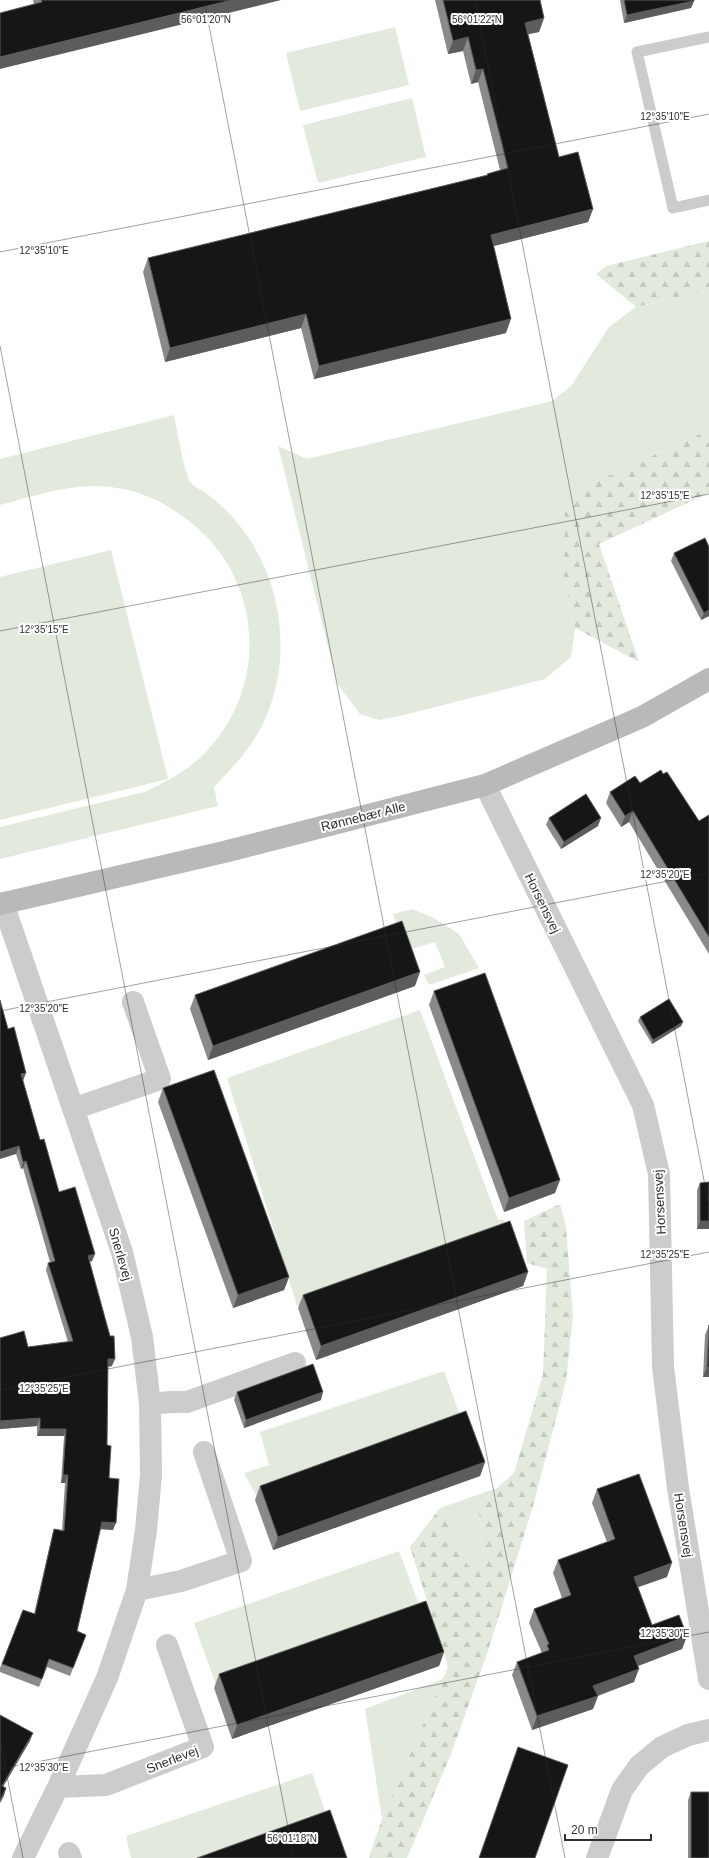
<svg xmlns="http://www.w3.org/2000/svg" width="709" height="1858" font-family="Arial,sans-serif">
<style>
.green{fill:#e2eade}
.forest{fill:url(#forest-firs)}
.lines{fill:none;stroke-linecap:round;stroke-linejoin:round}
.lane{stroke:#ccc;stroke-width:11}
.street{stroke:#ccc;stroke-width:22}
.secondary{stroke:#b9b9b9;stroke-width:22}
.wall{fill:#8a8a8a}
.shaded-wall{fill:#5c5c5c}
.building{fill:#161616;stroke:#5c5c5c}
.ticks{fill:none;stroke:#2f2f2f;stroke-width:1;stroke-opacity:0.45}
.labels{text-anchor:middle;stroke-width:4;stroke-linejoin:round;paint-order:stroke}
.street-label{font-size:13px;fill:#2f2f2f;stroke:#fff}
.ticks-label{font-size:10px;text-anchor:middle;fill:#2f2f2f;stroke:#fff;stroke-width:4;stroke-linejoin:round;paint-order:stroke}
</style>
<defs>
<pattern id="forest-firs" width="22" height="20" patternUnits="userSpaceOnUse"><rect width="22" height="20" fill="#e2eade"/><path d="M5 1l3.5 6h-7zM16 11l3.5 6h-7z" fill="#c2c9bf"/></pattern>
</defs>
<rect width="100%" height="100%" fill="#fff"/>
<path class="green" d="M 395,27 L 409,85 L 300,111 L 286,53 Z
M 412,98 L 426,157 L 318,183 L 303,125 Z
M 709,290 L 709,430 L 591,484 L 564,579 L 575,628 L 571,657 L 545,679 L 404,715 L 379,720 L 360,714 L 337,683 L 278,446 L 307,459 L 552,401 L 571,386 L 609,327 L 636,307 Z
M 174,415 C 178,434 182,463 189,480 C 191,485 199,489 203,491 C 220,503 236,519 248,537 C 283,588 291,659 266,717 C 255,744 234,766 214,787 L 218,806 L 0,859 L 0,827 L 144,792 C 166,782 187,771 205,753 C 270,686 263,578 189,521 C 166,503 140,490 110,487 C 73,482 35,496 0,505 L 0,459 Z
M 111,550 L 168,779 L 0,820 L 0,577 Z
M 412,909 L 434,918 L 459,934 L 479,968 L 429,985 L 424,975 L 445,967 L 435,942 L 405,951 L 393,914 Z
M 420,1010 L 498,1220 L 503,1219 L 508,1229 L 297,1306 L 227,1078 Z
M 444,1371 L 462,1421 L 257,1497 L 244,1473 L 269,1465 L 260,1432 Z
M 497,1488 L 478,1505 L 484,1556 L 468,1567 L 440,1508 Z
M 399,1551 L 422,1613 L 217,1688 L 194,1623 Z
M 443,1679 L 382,1819 L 365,1709 Z
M 312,1773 L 330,1826 L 244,1858 L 131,1858 L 126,1836 Z"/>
<path class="forest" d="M 709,241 L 709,290 L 636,307 L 596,274 L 606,266 Z
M 709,430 L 709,493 L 599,544 L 639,662 L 575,628 L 564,579 L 565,508 L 591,484 Z
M 560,1204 L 566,1227 L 573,1316 L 566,1381 L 533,1506 L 489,1648 L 451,1754 L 407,1858 L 369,1858 L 382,1819 L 448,1667 L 410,1547 L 440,1508 L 468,1566 L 484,1556 L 478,1505 L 514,1473 L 543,1374 L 547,1269 L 527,1263 L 524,1221 Z"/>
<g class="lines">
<path class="lane" d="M 709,37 L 637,52 L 673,208 L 709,200"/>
<path class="street" d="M 485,785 L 643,1105 L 659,1174 L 663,1367 L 678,1488 L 709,1679
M 3,903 L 122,1252 L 142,1337 L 150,1404 L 151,1475 L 146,1530 L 137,1590 L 107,1678 L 58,1787 L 23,1858
M 73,1109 L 160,1079 L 133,1002
M 150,1404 L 171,1402 L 187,1402 L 295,1363
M 137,1590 L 181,1581 L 241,1561 L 204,1452
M 58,1787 L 106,1785 L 203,1747 L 167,1645
M 69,1853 L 71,1858
M 597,1858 L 622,1790 L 639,1766 L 662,1747 L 688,1735 L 709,1730"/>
<path class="secondary" d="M 0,904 L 224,852 L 485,785 L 642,717 L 709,679"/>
</g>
<path class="wall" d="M 33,0 L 281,0 L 34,4 Z
M 435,0 L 540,0 L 544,18 L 539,32 L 528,34 L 559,157 L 593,209 L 588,222 L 493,246 L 506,333 L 314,379 L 301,328 L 165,362 L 143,272 L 148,258 L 487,175 L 487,174 L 500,170 L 478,82 L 471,84 L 463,51 L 448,54 Z
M 620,0 L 694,0 L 694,1 L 691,8 L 624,23 Z
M 674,553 L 709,616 L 701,620 L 671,561 Z
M 663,774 L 699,821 L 709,815 L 709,954 L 629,822 L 621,827 L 606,803 L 610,792 L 640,783 Z
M 549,818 L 598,826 L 561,849 L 546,825 Z
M 415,986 L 208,1060 L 190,1009 L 195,995 Z
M 434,991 L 555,1193 L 504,1212 L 429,1005 Z
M 640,1017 L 683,1022 L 681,1026 L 652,1044 L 638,1021 Z
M 8,1029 L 40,1140 L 59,1192 L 95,1254 L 92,1261 L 90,1262 L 112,1366 L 108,1367 L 107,1445 L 113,1530 L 100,1529 L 77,1631 L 86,1635 L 70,1676 L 47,1667 L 39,1687 L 0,1672 L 0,1668 L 23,1610 L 34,1614 L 52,1536 L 54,1529 L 62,1530 L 65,1483 L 61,1483 L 64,1436 L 37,1436 L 37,1426 L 0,1429 L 0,1338 L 28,1347 L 68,1342 L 46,1270 L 48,1263 L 50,1262 L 23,1168 L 21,1169 L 16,1154 Z
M 163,1088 L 289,1277 L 284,1290 L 233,1308 L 158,1102 Z
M 709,1182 L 709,1229 L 697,1229 L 697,1190 L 700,1183 Z
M 528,1272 L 523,1286 L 316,1360 L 298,1308 L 303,1295 Z
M 709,1325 L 709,1377 L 703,1377 L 705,1335 Z
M 237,1392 L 321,1400 L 244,1428 L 234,1400 Z
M 485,1462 L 480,1476 L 273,1550 L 255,1500 L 260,1486 Z
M 597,1489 L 667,1577 L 638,1587 L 652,1625 L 687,1636 L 682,1649 L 638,1666 L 634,1682 L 598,1696 L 593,1709 L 532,1730 L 512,1675 L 517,1662 L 542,1653 L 529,1623 L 534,1609 L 562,1598 L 553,1573 L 558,1560 L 607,1542 L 592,1503 Z
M 444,1652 L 439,1666 L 232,1739 L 214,1688 L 219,1674 Z
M 691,1792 L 709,1858 L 688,1858 L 688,1800 Z"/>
<path class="shaded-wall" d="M 232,0 L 281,0 L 0,69 L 0,57 Z
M 694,1 L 691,8 L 624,23 L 627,15 Z
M 544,18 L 539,32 L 520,36 L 525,23 Z
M 468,37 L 463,51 L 448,54 L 453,41 Z
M 483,69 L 478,82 L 471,84 L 476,70 Z
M 593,209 L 588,222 L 486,248 L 491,235 Z
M 306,314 L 301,328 L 165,362 L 170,348 Z
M 511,319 L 506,333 L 314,379 L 319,366 Z
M 709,610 L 709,616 L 701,620 L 704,613 Z
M 633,811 L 629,822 L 621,827 L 625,816 Z
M 601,818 L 598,826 L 561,849 L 564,842 Z
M 420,972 L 415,986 L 208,1060 L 213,1046 Z
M 683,1022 L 681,1026 L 652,1044 L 653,1040 Z
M 26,1073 L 23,1081 L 21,1074 Z
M 19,1146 L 16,1154 L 0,1159 L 0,1152 Z
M 26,1161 L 23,1168 L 21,1169 L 23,1162 Z
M 560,1180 L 555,1193 L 504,1212 L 509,1198 Z
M 700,1221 L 709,1221 L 709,1229 L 697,1229 Z
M 95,1254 L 92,1261 L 85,1263 L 88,1256 Z
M 528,1272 L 523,1286 L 316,1360 L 321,1346 Z
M 289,1277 L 284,1290 L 233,1308 L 238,1295 Z
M 108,1359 L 115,1359 L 112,1366 L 105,1367 Z
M 707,1367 L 709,1367 L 709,1377 L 703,1377 Z
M 323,1392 L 321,1400 L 244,1428 L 246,1420 Z
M 40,1418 L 37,1426 L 0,1429 L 0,1421 Z
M 40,1429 L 66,1429 L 64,1436 L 37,1436 Z
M 485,1462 L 480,1476 L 273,1550 L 278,1537 Z
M 63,1475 L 68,1475 L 65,1483 L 61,1483 Z
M 102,1522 L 116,1523 L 113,1530 L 99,1529 Z
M 672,1563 L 667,1577 L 630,1590 L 634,1577 Z
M 687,1636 L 682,1649 L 630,1669 L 634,1656 Z
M 444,1652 L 439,1666 L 232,1739 L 237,1725 Z
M 639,1669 L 634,1682 L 588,1699 L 593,1686 Z
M 598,1696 L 593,1709 L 532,1730 L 537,1716 Z
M 33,1733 L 30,1741 L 0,1792 L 2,1786 Z
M 6,1788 L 4,1796 L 0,1803 L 0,1801 Z"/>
<path class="building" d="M 41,0 L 232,0 L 0,57 L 0,13 L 42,2 Z
M 443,0 L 540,0 L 544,18 L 525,23 L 559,157 L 578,152 L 593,209 L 491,235 L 511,319 L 319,366 L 306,314 L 170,348 L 148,258 L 488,175 L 487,174 L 508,168 L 483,69 L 476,70 L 468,37 L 453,41 Z
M 624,0 L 694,0 L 694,1 L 627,15 Z
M 705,538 L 709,547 L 709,610 L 704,613 L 674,553 Z
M 661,770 L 663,774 L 667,772 L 699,821 L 709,815 L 709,937 L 633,811 L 625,816 L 610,792 L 635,776 L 640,783 Z
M 586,794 L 601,818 L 564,842 L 549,818 Z
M 402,921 L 420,972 L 213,1046 L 195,995 Z
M 485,973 L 560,1180 L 509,1198 L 434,991 Z
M 669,999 L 683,1022 L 653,1040 L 640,1017 Z
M 0,1000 L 8,1029 L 14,1027 L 26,1073 L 21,1074 L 40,1140 L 44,1139 L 59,1192 L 75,1187 L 95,1254 L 88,1256 L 110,1336 L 114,1336 L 115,1359 L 108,1359 L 107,1445 L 111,1446 L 109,1478 L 119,1479 L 116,1523 L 102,1522 L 77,1631 L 86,1635 L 73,1668 L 49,1659 L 42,1679 L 2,1664 L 23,1610 L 35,1614 L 54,1529 L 64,1531 L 68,1475 L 63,1475 L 66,1429 L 40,1429 L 40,1418 L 0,1421 L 0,1338 L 24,1331 L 28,1347 L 73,1341 L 48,1263 L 55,1261 L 26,1161 L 23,1162 L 19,1146 L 0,1152 Z
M 214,1070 L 289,1277 L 238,1295 L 163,1088 Z
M 709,1182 L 709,1221 L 700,1221 L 700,1183 Z
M 510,1221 L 528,1272 L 321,1346 L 303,1295 Z
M 709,1325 L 709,1367 L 707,1367 Z
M 313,1364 L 323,1392 L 246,1420 L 237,1392 Z
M 466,1411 L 485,1462 L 278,1537 L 260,1486 Z
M 639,1474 L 672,1563 L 634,1577 L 652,1625 L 679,1615 L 687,1636 L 634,1656 L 639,1669 L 593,1686 L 598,1696 L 537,1716 L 517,1662 L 549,1650 L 547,1645 L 549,1644 L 534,1609 L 571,1595 L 558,1560 L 615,1539 L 597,1489 Z
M 426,1601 L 444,1652 L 237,1725 L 219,1674 Z
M 0,1715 L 33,1733 L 2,1786 L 6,1788 L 0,1801 Z
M 518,1747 L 568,1765 L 535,1858 L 479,1858 Z
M 691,1792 L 709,1792 L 709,1858 L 691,1858 Z
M 330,1810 L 347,1858 L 197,1858 Z"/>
<path class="ticks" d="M 204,0 L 565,1858M 475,0 L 709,1206M 0,252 L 709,114M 0,346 L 294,1858M 0,631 L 709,494M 0,1011 L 709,873M 0,1390 L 709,1252M 0,1740 L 23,1858M 0,1769 L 709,1632"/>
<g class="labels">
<g class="street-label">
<text transform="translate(363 816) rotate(-14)" y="5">Rønnebær Alle</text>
<text transform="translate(543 903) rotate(64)" y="5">Horsensvej</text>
<text transform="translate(659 1202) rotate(-93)" y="5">Horsensvej</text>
<text transform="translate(121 1254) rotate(74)" y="5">Snerlevej</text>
<text transform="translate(684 1525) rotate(81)" y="5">Horsensvej</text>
<text transform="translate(172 1759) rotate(-21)" y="5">Snerlevej</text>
</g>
</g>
<g class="ticks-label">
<text x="206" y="23">56°01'20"N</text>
<text x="477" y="23">56°01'22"N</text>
<text x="665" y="120">12°35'10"E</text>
<text x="44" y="254">12°35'10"E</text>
<text x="665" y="499">12°35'15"E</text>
<text x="44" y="633">12°35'15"E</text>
<text x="665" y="878">12°35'20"E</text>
<text x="44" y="1012">12°35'20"E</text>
<text x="665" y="1258">12°35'25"E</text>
<text x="44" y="1392">12°35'25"E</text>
<text x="665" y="1637">12°35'30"E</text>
<text x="44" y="1771">12°35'30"E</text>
<text x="292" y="1842">56°01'18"N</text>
</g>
<path d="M565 1834v6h86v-6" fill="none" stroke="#2f2f2f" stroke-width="2"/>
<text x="571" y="1834" font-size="12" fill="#2f2f2f" stroke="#ffffff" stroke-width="3" paint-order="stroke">20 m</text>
</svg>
